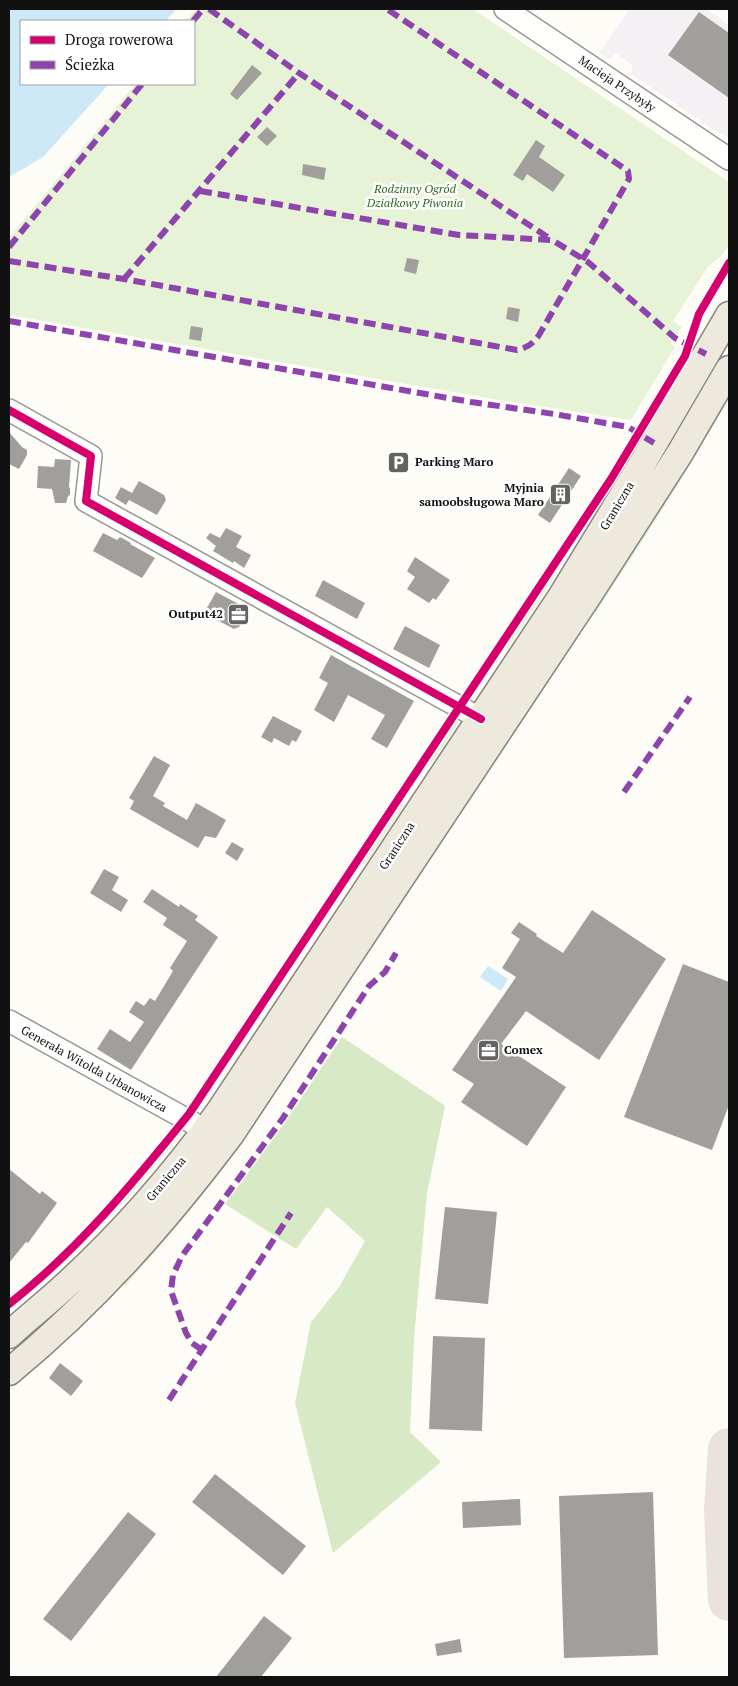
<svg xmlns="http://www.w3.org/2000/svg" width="738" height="1686" font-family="'PT Serif',serif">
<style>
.industrial{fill:#f5f0f3}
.green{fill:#e7f3d7}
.forest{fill:#d8eac5}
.water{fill:#cde8f7}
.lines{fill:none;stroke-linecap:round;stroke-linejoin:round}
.taxiway{stroke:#ebe1df;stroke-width:42}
.building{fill:#a19f9c}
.minor-casing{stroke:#979795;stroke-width:24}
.major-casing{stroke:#858482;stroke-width:29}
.minor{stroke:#fffffe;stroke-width:21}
.major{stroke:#ede9dc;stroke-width:26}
.quiet{stroke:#8e44ad;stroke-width:6;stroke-dasharray:12 6;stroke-linecap:butt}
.cycleway-casing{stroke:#fff;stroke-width:11}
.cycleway{stroke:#d6006c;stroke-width:8}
.labels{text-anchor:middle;stroke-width:5;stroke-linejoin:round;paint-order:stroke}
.street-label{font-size:12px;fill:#111;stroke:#fff}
.park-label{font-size:12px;font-style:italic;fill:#2f6b1f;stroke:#fff}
.poi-label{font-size:12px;font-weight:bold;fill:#111;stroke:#fff;text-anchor:start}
</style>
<rect width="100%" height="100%" fill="#fdfcf7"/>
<path class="industrial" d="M 630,9 L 706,9 L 729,25 L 729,137 L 722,135 L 631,74 L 633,65 L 615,53 L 610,60 L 599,53 Z"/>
<path class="green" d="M 196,9 L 473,9 L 729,182 L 729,245 L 723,254 L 707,268 L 673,321 L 682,327 L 671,344 L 675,347 L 631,420 L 499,400 L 9,315 L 9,238 L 135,84 L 194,84 L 194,21 L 186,21 Z
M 690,352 L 693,358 L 647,430 L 644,430 Z
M 729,387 L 729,400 L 656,520 L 593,617 L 591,617 L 590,614 Z
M 638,441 L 639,443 L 630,465 L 609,486 Z
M 552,572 L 553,580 L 508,648 L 503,649 L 502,647 Z
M 579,633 L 581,633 L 249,1133 C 210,1188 168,1239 122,1289 L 133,1269 Z
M 457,716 L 458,724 L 430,766 L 425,767 L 423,766 Z
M 401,800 L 404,806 L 365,864 L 359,864 Z
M 185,1124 L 186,1128 L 184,1131 L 124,1203 L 119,1202 L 148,1170 Z"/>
<path class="forest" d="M 342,1037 L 444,1105 L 445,1107 L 427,1193 L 414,1339 L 410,1432 L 441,1462 L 333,1553 L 295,1403 L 311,1322 L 339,1287 L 365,1241 L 327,1207 L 296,1249 L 225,1204 L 284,1124 Z"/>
<path class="water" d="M 9,9 L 177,9 L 165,21 L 21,21 L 21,84 L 109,84 L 43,157 L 9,177 Z
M 488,966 L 508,979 L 501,991 L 480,977 Z"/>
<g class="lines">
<path class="taxiway" d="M 729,1449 L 725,1510 L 729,1600"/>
</g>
<path class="building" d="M 699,12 L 729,33 L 729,98 L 668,55 Z
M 252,65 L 262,73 L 237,100 L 230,94 Z
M 267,127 L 277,136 L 267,146 L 257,137 Z
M 536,140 L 545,146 L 539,157 L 565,175 L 553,192 L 527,174 L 523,181 L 513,175 Z
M 303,164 L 326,168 L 324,180 L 302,175 Z
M 407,258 L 419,260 L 416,274 L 404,271 Z
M 508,307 L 520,309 L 518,322 L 506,319 Z
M 191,326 L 203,328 L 201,341 L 189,339 Z
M 9,432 L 22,447 L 27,450 L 27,455 L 19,469 L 9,464 Z
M 55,459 L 71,460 L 69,487 L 70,488 L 70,495 L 68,496 L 66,503 L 55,503 L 52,489 L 37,488 L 38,466 L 54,467 Z
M 569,468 L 581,476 L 550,523 L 538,515 Z
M 139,481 L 164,495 L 166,500 L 157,515 L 129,500 L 126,505 L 115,498 L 121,487 L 132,493 Z
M 226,528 L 242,536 L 236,547 L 251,555 L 244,568 L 234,561 L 233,563 L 213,551 L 216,546 L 206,538 L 210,533 L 220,538 Z
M 103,533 L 117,540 L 120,537 L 131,543 L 130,544 L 155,558 L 142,578 L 93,551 Z
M 415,557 L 450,580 L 436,600 L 433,598 L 429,603 L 407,589 L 415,577 L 407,571 Z
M 323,580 L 365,603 L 357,619 L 315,596 Z
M 216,592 L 246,608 L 246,617 L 239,627 L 234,629 L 204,613 Z
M 405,626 L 440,645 L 429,668 L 393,649 Z
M 331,655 L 414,701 L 387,748 L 371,739 L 385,715 L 348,695 L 334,722 L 314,710 L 328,683 L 319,678 Z
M 273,716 L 302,731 L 296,742 L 292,740 L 289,746 L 274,738 L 272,743 L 261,737 Z
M 154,756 L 170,765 L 153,796 L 165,803 L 163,806 L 187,820 L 196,803 L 226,820 L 216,838 L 205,836 L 198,848 L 130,809 L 134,801 L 129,798 Z
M 232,842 L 244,849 L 237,861 L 225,853 Z
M 104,869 L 119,877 L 112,890 L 128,900 L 121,912 L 90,893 Z
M 152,889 L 179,907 L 180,904 L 198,916 L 195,920 L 218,937 L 131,1070 L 97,1049 L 110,1029 L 130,1042 L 144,1022 L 129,1012 L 136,1001 L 144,1006 L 150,998 L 155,1001 L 173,971 L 170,968 L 187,941 L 163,925 L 167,918 L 143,902 Z
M 592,910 L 666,959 L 599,1060 L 526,1011 L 517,1023 L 501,1044 L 566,1087 L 527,1146 L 461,1102 L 474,1084 L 452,1070 L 516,977 L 502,968 L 520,939 L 511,933 L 519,922 L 537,934 L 536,936 L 563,953 Z
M 683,964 L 729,982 L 729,1105 L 712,1150 L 624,1117 Z
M 9,1169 L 40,1194 L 42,1191 L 57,1203 L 28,1243 L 26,1242 L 9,1263 Z
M 445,1207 L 497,1212 L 488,1304 L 435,1299 Z
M 433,1336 L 485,1338 L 482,1431 L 429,1429 Z
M 60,1363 L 83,1381 L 71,1396 L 49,1378 Z
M 215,1474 L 306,1546 L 283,1575 L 192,1502 Z
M 653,1492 L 658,1655 L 564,1658 L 559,1496 Z
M 520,1499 L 521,1525 L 463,1528 L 462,1502 Z
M 128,1512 L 156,1534 L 71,1641 L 43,1619 Z
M 264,1616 L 292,1638 L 261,1677 L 216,1677 Z
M 460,1639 L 462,1652 L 437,1656 L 435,1644 Z"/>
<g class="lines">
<defs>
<path id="minor" d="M 505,9 L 729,159
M 9,410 L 91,456 L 86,501 L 481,719
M 9,1021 L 193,1123 L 205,1132"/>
<path id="major" d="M 9,1335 C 27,1318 48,1302 66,1285 C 123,1233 174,1174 219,1112 L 561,597 L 642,464 L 729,315
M 9,1372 C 95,1301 164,1223 231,1134 L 588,596 L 680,453 L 729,369"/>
</defs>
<use href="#minor" class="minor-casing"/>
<use href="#major" class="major-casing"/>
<use href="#minor" class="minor"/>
<use href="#major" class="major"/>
<path class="quiet" d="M 209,9 L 299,73 L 552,240
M 193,21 L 203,9
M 200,191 L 459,235 L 552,240 L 588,262 L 675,338 L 706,354
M 9,247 L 142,84
M 9,261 L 124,279 L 517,350 C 527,348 534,343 539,335 L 629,179 L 628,171 L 387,9
M 124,279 L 299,73
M 9,321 L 471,402 L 554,414 L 628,427 L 654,443
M 624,792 L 690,697
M 202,1350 L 192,1343 L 186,1333 L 171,1291 L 173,1275 L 182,1256 L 283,1118 L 369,986 L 385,972 L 396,953
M 169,1400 L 291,1213"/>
<defs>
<path id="cycleway" d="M 9,410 L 91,456 L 86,501 L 481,719
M 9,1304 C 78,1250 134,1182 189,1114 L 611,479 L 685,356 L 699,314 L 729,263"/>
</defs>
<use href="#cycleway" class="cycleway-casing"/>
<use href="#cycleway" class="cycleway"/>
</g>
<defs>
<symbol id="parking-square" viewBox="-11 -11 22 22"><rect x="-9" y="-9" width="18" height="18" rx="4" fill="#646362" stroke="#fff"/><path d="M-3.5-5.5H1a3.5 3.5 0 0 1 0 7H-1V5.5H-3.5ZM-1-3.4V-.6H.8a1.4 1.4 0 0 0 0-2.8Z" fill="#fff"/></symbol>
<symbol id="building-square" viewBox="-11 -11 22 22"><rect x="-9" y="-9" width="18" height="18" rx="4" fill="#646362" stroke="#fff"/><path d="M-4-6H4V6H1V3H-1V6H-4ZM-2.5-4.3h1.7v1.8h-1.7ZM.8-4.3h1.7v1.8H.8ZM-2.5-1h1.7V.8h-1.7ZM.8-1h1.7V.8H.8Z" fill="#fff"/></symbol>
<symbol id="office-square" viewBox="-11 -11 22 22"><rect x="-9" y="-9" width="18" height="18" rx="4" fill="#646362" stroke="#fff"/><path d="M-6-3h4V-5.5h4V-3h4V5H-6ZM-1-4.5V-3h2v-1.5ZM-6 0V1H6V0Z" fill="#fff"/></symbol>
</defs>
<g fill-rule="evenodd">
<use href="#parking-square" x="386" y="450" width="25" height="25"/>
<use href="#building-square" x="548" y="482" width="25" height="25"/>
<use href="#office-square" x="226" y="602" width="25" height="25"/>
<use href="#office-square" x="476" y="1038" width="25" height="25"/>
</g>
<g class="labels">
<g class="street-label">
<text transform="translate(617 84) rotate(34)" y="4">Macieja Przybyły</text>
<text transform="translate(617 506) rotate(-59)" y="4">Graniczna</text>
<text transform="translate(397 846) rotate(-57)" y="4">Graniczna</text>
<text transform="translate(94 1069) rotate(29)" y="4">Generała Witolda Urbanowicza</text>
<text transform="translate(166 1179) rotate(-50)" y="4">Graniczna</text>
</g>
<g class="park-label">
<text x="415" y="193">Rodzinny Ogród<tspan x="415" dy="14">Działkowy Piwonia</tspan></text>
</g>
<g class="poi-label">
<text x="415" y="466">Parking Maro</text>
<text x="544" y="492" text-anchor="end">Myjnia<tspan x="544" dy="14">samoobsługowa Maro</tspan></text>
<text x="223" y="618" text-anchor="end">Output42</text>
<text x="504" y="1054">Comex</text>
</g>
</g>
<rect width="738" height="1686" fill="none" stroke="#111111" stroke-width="20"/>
<rect x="20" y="20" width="175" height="65" fill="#ffffff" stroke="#a0a0a0"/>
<rect x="30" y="36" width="25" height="8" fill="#d6006c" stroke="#a0a0a0"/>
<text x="65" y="45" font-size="15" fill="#111111">Droga rowerowa</text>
<rect x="30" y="61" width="25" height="8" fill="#8e44ad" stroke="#a0a0a0"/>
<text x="65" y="70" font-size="15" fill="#111111">Ścieżka</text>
</svg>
